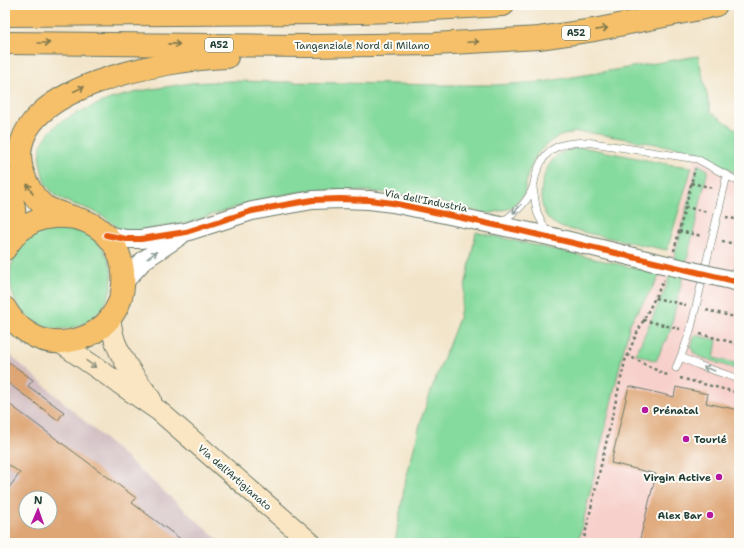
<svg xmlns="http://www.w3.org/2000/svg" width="744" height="548" font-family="'Shantell Sans',sans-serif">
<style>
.built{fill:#f7d0cb}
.industrial{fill:#d2bec2;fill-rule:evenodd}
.green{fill:#85da9d;stroke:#528c68}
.building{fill:#dea575;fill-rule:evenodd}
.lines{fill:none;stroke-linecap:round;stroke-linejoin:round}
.service-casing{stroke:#697768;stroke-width:8}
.tertiary-casing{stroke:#697768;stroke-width:20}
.secondary-casing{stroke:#697768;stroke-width:22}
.primary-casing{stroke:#697768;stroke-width:24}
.motorway-casing{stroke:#697768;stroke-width:24}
.path{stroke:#697768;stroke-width:2.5;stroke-dasharray:3 3;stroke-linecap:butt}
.service{stroke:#fff;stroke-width:7}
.tertiary{stroke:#fff;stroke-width:18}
.secondary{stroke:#fbe6c4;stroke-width:20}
.primary{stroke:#f6c06b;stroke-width:22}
.motorway{stroke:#f6c06b;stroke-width:22}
.tertiary-bridge-casing{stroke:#697768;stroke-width:20;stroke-linecap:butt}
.tertiary-bridge{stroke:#fff;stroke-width:18}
.cycleway-casing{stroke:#fdfcf7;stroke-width:8}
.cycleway{stroke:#e8590c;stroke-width:6}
.oneway{stroke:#80784d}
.oneway2{stroke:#8f9e9a}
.oneway3{stroke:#8d927c}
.poi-dot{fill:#b5179e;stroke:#fdfcf7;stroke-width:1.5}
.labels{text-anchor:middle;stroke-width:4;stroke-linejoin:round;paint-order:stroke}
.shield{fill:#fdfcf7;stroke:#62766e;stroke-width:1}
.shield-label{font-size:9px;font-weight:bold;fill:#1f3d34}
.street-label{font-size:10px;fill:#1f3d34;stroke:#fdfcf7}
.poi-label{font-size:10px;font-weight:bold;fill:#1f3d34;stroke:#fdfcf7;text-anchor:start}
</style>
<rect width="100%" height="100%" fill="#fdfcf7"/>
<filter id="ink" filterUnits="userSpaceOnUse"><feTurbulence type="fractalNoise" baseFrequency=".025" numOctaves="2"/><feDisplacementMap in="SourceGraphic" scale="8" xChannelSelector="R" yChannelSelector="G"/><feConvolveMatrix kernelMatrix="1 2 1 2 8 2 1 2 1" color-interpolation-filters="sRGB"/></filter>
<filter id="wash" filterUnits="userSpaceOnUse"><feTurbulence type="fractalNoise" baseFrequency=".012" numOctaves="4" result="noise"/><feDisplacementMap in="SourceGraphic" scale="16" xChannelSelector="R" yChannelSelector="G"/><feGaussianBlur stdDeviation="0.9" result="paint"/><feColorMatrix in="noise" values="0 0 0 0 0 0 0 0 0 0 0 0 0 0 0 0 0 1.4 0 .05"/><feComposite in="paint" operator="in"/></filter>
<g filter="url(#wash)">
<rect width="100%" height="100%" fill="#f2e4c9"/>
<path class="built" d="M 696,151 L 739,175 L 739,543 L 554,543 L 600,366 L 636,315 L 668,263 Z"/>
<path class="industrial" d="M 8,353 L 222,543 L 5,543 L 5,356 ZM 26,498 L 50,498 L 50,522 L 26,522 Z"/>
<path class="green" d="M 698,56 L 711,112 L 739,131 L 739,175 L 696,151 L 592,133 L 575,132 L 557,137 L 546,145 L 537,154 L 528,173 L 524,194 L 511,208 L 492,213 L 483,213 L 436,201 L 401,194 L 361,191 L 316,190 L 288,194 L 252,202 L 187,223 L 124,233 L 106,218 L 91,210 L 70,203 L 56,196 L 46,185 L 42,172 L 40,161 L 41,145 L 49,133 L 59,123 L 79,112 L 110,99 L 146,90 L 191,83 L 231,81 L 444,85 L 496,85 L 543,82 Z
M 582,147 L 666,164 L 692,167 L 667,250 L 563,228 C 557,225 552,223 548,218 C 536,203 541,175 552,161 C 559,151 571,148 582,147 Z
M 698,164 L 708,170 L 670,331 L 656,361 L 636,354 L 667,285 Z
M10 278a51 51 0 1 1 102 0a51 51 0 1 1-102 0Z
M 476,232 L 661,274 L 630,323 L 578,543 L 395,543 L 405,483 L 422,417 L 433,386 L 459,318 Z
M 695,335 L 717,340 L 714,358 L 739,364 L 738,370 L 701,357 L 694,353 L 691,347 Z"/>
<g id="blocks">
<path class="building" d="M 9,362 L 33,380 L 28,386 L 64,412 L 58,420 L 5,381 L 5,367 Z
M 629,386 L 674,397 L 676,387 L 708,394 L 706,403 L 739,410 L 739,537 L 738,543 L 639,543 L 656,474 L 611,463 Z
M 5,401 L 136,498 L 132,503 L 186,543 L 5,543 L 5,493 L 20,473 L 5,462 ZM 26,498 L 50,498 L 50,522 L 26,522 Z"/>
</g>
</g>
<g filter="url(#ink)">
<use href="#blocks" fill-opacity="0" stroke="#697768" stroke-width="1"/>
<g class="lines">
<defs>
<path id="service" d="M 533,188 L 537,212 L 547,233
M 500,223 C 513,215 528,202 533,187 C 535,181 535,174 538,169 C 547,145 563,143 586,142 L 697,159 L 739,182
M 681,357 L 698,365 L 739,379
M 676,368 L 685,346 L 690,332 L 727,175"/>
<path id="tertiary" d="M 106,235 L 126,239 L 141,239 L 186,232 L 252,211 L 290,204 L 313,200 L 340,199 L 369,200 L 393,203 L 496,225 L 549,236 L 646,260
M 124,282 L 144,260 L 180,236"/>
<path id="secondary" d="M 110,319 C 112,328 113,338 117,346 C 125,366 139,382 151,399
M 59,342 L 159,411 L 311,543"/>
<path id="primary" d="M 5,249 C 16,231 33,218 54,217 C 141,211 149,335 62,342 C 38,344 16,328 5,308"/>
<path id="motorway" d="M 5,15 L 322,13 L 396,11 L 503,5
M 5,43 L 309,46 L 434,44 L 539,38 L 594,30 L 699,9 L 716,5
M 5,180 C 10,192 16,206 14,220 C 13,229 9,239 5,248
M 73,217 C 63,214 53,211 44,206 C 33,197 26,183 22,170 C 0,85 173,59 227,57"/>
</defs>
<use href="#service" class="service-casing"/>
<use href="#tertiary" class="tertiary-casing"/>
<use href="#secondary" class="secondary-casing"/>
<use href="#primary" class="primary-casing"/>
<use href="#motorway" class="motorway-casing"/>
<path class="path" d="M 691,183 L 714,188
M 685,207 L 708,212
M 726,217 L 739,220
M 679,231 L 702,236
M 722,241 L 739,245
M 674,251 L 695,169
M 655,298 L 686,305
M 706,310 L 739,318
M 643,320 L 680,329
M 700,334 L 739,344
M 627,355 L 664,374 L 668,375
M 680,378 L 739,393
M 583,543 L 625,361 L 636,335 L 664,280"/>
<use href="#service" class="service"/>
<use href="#tertiary" class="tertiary"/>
<use href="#secondary" class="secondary"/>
<use href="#primary" class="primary"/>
<use href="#motorway" class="motorway"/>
<defs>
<path id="tertiary-bridge" d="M 646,260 L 739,282"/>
</defs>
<use href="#tertiary-bridge" class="tertiary-bridge-casing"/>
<use href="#tertiary-bridge" class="tertiary-bridge"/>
<defs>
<path id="cycleway" d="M 106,235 L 126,239 L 141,239 L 186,232 L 252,211 L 290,204 L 313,200 L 340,199 L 369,200 L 393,203 L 522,231 L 739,282"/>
</defs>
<use href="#cycleway" class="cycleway-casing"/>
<use href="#cycleway" class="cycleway"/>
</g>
<defs><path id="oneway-shaft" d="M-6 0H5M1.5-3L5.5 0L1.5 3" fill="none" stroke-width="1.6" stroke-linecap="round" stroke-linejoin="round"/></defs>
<g class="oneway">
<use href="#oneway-shaft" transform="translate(602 29) rotate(-11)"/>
<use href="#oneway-shaft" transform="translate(473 42) rotate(-3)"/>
<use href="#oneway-shaft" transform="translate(44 43)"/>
<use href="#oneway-shaft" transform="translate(174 44) rotate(1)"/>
<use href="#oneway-shaft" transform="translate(79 89) rotate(-25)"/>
<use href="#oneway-shaft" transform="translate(30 189) rotate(-120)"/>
</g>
<g class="oneway2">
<use href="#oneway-shaft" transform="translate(517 209) rotate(134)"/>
<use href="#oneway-shaft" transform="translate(152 255) rotate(-36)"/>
<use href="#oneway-shaft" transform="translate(709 369) rotate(-162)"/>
</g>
<use class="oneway3" href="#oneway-shaft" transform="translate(91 364) rotate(35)"/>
</g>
<g class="poi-dot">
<circle cx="645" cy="410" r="4"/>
<circle cx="686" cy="439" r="4"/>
<circle cx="719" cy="477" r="4"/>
<circle cx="710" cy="515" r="4"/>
</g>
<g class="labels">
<g class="shield">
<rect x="562" y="26" width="28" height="14" rx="3"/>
<rect x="205" y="38" width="28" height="14" rx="3"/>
</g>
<g class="shield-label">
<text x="576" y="36">A52</text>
<text x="219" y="48">A52</text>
</g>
<g class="street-label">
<text x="362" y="49">Tangenziale Nord di Milano</text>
<text transform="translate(426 200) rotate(11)" y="4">Via dell'Industria</text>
<text transform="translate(235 477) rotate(41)" y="4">Via dell'Artigianato</text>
</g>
<g class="poi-label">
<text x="653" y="414">Prénatal</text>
<text x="694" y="443">Tourlé</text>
<text x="711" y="481" text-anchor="end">Virgin Active</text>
<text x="702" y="519" text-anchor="end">Alex Bar</text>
</g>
</g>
<rect width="744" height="548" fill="none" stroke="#fdfcf7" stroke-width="20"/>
<g transform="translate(38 510) rotate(2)"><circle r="19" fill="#fdfcf7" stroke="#a4b0a9"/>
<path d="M0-3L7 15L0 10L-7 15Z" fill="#b5179e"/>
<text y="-6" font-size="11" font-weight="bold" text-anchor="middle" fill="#1f3d34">N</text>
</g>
</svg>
